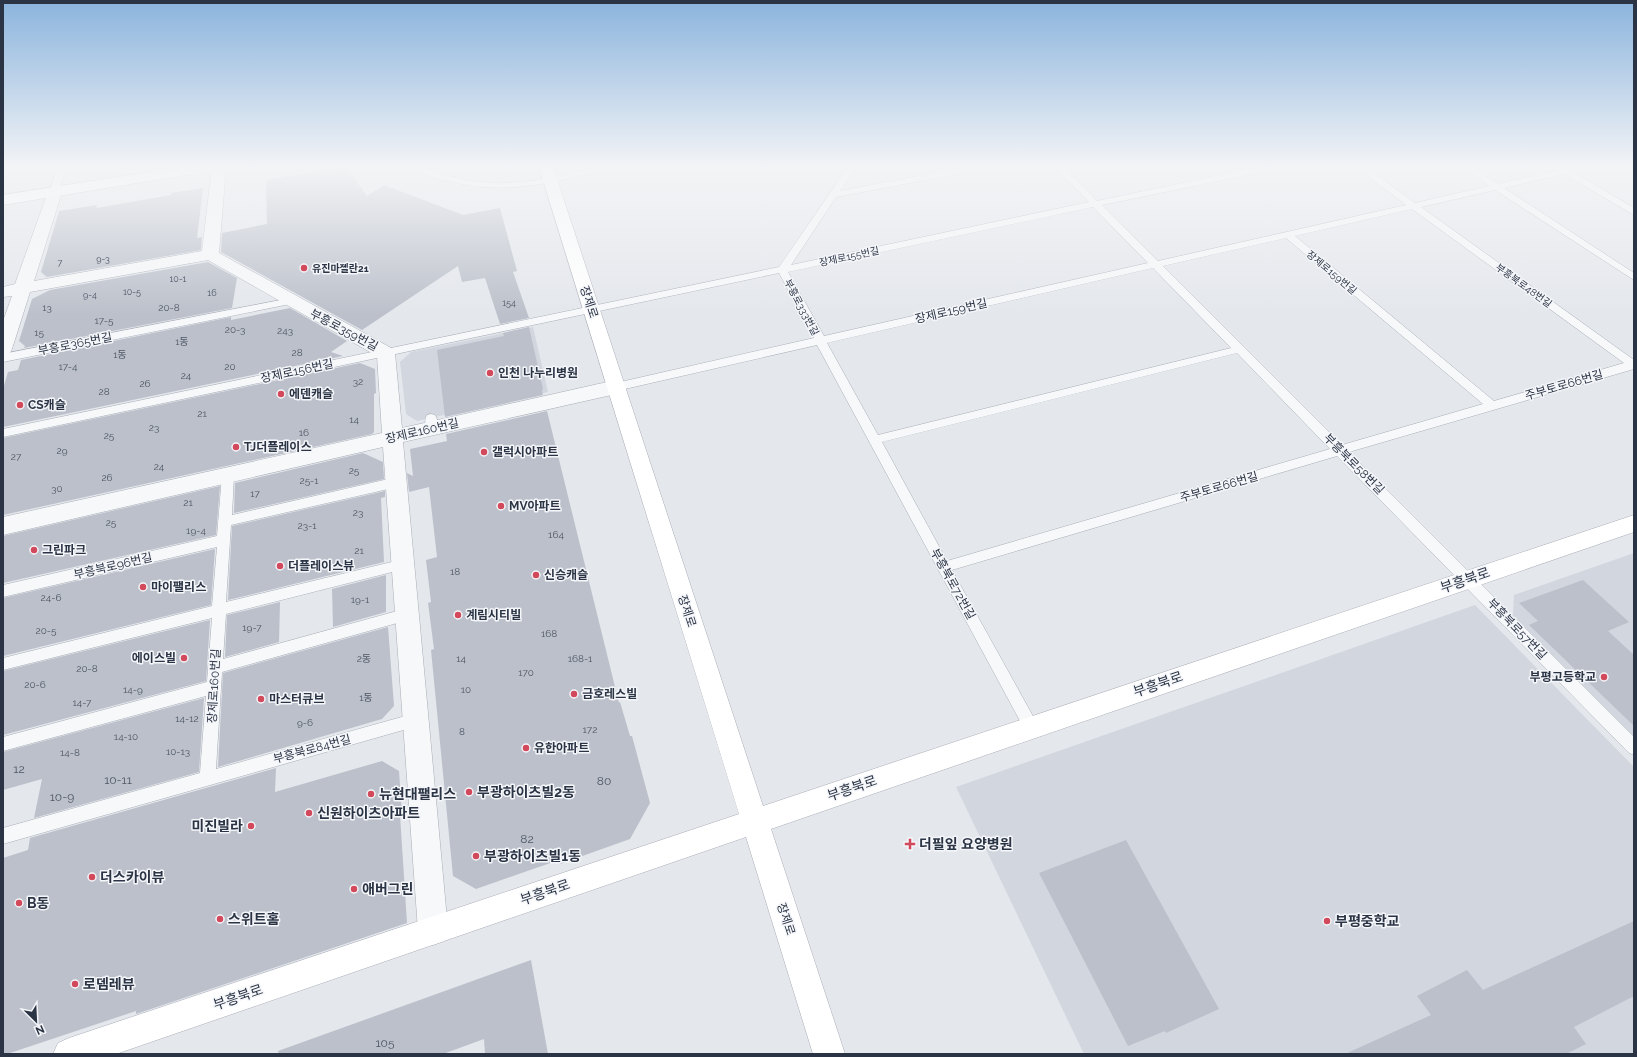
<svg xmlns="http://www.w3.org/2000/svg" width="1637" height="1057" font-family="Raleway,'Noto Sans KR',sans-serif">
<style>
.built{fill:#d2d6de}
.building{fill:#bbc0ca}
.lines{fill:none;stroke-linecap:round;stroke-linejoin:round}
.lane-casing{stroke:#a9aeb7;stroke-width:1}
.street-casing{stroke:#a9aeb7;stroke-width:1}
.secondary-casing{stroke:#a9aeb7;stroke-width:1}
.lane{fill:#f7f8fa;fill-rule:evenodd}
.street{fill:#f7f8fa;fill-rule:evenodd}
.secondary{fill:#fff;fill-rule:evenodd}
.poi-dot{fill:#d1495b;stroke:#f4f6f9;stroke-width:1.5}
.labels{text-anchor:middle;stroke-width:3;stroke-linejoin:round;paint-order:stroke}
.far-number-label{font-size:9px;fill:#4f5766}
.far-street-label{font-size:10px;fill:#2b3445;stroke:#f4f6f9}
.far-poi-label{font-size:10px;font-weight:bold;fill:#2b3445;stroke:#f4f6f9;text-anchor:start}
.number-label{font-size:10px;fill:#4f5766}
.street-label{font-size:12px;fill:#2b3445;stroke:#f4f6f9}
.poi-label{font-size:12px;font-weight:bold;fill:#2b3445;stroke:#f4f6f9;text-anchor:start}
.near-number-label{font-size:12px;fill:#4f5766}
.near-street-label{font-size:14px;fill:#2b3445;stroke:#f4f6f9}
.near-poi-label{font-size:14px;font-weight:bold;fill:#2b3445;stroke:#f4f6f9;text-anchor:start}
</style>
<rect width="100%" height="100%" fill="#e4e7ec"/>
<path class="built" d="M 533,327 L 548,392 L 417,421 L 406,414 L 400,362 L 411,352 Z
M 1634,553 L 1634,737 L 1513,616 L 1514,595 Z
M 1475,605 L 1634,767 L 1634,1054 L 1084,1054 L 956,787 Z"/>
<path class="building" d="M 340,167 L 346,167 L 367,196 L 384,185 L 463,215 L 500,208 L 517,271 L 513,272 L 529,318 L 500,324 L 485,278 L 462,282 L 458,266 L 362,330 L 221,252 L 222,233 L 267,224 L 266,180 Z
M 203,188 L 197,238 L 202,237 L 201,250 L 47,277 L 41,272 L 59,211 L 97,205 L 96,208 L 171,195 L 171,193 Z
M 208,262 L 237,278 L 232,308 L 24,348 L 25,346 L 19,341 L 32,299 L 50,290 Z
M 290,308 L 347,341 L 331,352 L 343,356 L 3,427 L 3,389 L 8,372 L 18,370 L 21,360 L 231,317 L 231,320 Z
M 529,327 L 543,389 L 542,390 L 543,395 L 445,417 L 437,350 L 504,336 L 503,333 Z
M 360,363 L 375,369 L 376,393 L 374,394 L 374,432 L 372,434 L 3,515 L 3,438 Z
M 547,411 L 619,703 L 620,702 L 630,736 L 632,736 L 650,803 L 630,839 L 560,864 L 559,860 L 476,889 L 453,876 L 431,650 L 434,649 L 428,603 L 431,602 L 426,560 L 437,557 L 429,487 L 409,492 L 407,473 L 413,476 L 410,449 L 447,441 L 446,434 Z
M 363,453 L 383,462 L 384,479 L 234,513 L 235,483 Z
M 220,486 L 216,535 L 3,583 L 3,536 Z
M 385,491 L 385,497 L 381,498 L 384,562 L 228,600 L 232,526 Z
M 215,549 L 211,605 L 3,656 L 3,598 Z
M 386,575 L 386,612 L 333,627 L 332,589 Z
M 1583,580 L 1629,622 L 1608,631 L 1634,655 L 1634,726 L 1529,625 L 1538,621 L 1519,603 Z
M 280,602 L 279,642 L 225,657 L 227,615 Z
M 210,620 L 206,681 L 3,735 L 3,671 Z
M 388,627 L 394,706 L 382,719 L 218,767 L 223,673 Z
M 204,698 L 199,772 L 34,818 L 42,779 L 3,790 L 3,752 Z
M 382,761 L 399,771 L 402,814 L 400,815 L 407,923 L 136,1014 L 136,1011 L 7,1054 L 3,1054 L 3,858 L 28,850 L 30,838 L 276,768 L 275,792 Z
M 1126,840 L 1219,1009 L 1166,1033 L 1165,1031 L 1128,1046 L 1039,873 Z
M 1634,921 L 1634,996 L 1574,1027 L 1586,1044 L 1566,1054 L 1345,1054 L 1431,1015 L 1417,996 L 1467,970 L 1483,990 Z
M 531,960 L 548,1054 L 485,1054 L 484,1039 L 443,1054 L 279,1054 L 278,1051 Z"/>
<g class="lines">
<defs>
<path id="lane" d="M 58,167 L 66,167 L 59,192 L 54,195 L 49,192 Z
M 414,167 C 430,167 434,172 449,176 C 468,181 489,184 509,183 C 525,182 542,180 558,176 C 574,173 589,167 605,167 L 604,169 C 551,185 499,195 444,180 C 435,178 420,174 414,167 Z
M 848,167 L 856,167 L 840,191 L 965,167 L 983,167 L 979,170 L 836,197 L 791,265 L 1089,202 L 1055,167 L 1064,167 L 1097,201 L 1258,167 L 1275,167 L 1271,170 L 1102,205 L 1158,261 L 1406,205 L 1356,167 L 1366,167 L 1415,203 L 1489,186 L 1462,167 L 1472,167 L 1498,184 L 1558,170 L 1559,167 L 1567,168 L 1588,167 L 1587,169 L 1573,172 L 1634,208 L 1634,215 L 1564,174 L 1504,188 L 1634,273 L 1634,280 L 1495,190 L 1421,207 L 1634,360 L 1634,369 L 1349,452 L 1634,737 L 1634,755 L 1629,753 L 1337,456 L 952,570 L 1039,727 L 1036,732 L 1031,734 L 1026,732 L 817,345 L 616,391 L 612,390 L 610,387 L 612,384 L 616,383 L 814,338 L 779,273 L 3,437 L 3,429 L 779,267 ZM 1093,207 L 1148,263 L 824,336 L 788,272 ZM 1412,209 L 1624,363 L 1494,401 L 1295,236 ZM 1286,238 L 1483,404 L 1342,445 L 1163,266 ZM 1153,268 L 1231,348 L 878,435 L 827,343 ZM 1237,353 L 1330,449 L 947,561 L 882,442 Z
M 291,298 L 295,299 L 296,301 L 295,303 L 3,362 L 3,354 Z
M 431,414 L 435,415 C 438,420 439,427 436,432 L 432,433 L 428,432 C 425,427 424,420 427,415 Z
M 228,470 L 232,472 L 234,475 L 232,515 L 397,477 L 401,479 L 403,482 L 401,485 L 397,487 L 231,525 L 226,602 L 404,559 L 409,560 L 411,564 L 409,568 L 404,569 L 226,614 L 223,659 L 408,608 L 413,610 L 415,614 L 413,618 L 408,620 L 222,672 L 216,769 L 416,713 L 421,715 L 424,720 L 421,725 L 3,844 L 3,828 L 200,773 L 206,696 L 3,751 L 3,737 L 207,682 L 212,618 L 3,670 L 3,658 L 212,606 L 217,547 L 3,597 L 3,585 L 217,536 L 222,475 L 224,472 Z"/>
<path id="street" d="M 212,167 L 226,167 L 219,253 L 393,349 L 395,353 L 402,428 L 616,380 L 623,382 L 626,387 L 623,392 L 616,394 L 403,442 L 448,930 L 444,941 L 433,945 L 422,941 L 418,930 L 383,447 L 3,535 L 3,517 L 382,433 L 377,356 L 208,260 L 30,292 L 12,349 L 10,353 L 3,355 L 3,321 L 12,296 L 3,297 L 3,287 L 15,284 L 49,189 L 54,187 L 59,189 L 62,192 L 34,281 L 202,251 Z"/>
<path id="secondary" d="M 182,167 L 217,167 L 215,170 L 210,171 L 3,205 L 3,195 Z
M 539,167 L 553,167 L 763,806 L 1634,515 L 1634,532 L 771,829 L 845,1054 L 813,1054 L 746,837 L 116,1054 L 53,1054 L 58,1043 L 69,1038 L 739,814 Z"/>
</defs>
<use href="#lane" class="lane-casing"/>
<use href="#street" class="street-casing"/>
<use href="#secondary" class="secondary-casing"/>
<use href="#lane" class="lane"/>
<use href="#street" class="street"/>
<use href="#secondary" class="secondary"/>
</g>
<linearGradient id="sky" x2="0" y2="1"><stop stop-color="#8bb4dd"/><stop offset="0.53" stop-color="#f3f4f6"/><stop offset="1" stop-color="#f3f4f6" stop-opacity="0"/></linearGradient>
<rect width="1637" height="315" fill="url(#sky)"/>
<g class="poi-dot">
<circle cx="304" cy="268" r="4"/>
<circle cx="490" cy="373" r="4"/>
<circle cx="281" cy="394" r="4"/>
<circle cx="20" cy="405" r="4"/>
<circle cx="236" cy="447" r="4"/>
<circle cx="484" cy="452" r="4"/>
<circle cx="501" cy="506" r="4"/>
<circle cx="34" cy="550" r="4"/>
<circle cx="280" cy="566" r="4"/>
<circle cx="536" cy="575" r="4"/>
<circle cx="143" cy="587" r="4"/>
<circle cx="458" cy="615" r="4"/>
<circle cx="184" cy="658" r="4"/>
<circle cx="1604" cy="677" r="4"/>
<circle cx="574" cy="694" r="4"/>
<circle cx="261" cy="699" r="4"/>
<circle cx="526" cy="748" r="4"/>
<circle cx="469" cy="792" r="4"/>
<circle cx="371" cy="794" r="4"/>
<circle cx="309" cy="813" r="4"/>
<circle cx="251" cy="826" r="4"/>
<path d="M908 838h4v4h4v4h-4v4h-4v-4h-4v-4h4z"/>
<circle cx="476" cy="856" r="4"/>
<circle cx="92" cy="877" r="4"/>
<circle cx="354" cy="889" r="4"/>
<circle cx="19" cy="903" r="4"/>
<circle cx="220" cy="919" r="4"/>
<circle cx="1327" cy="921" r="4"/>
<circle cx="75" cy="984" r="4"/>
</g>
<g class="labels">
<g class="far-number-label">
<text x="103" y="262">9-3</text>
<text x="60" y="266">7</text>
<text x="178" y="282">10-1</text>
<text x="132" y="295">10-5</text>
<text x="212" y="296">16</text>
<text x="90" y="298">9-4</text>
<text x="509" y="306">154</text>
</g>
<g class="far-street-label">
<text transform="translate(849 256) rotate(-12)" y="4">장제로155번길</text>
<text transform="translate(1332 272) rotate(40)" y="4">장제로159번길</text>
<text transform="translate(1524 285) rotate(36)" y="4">부흥북로48번길</text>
<text transform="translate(802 307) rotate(62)" y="4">부흥로333번길</text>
</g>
<g class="far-poi-label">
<text x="312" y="272">유진마젤란21</text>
</g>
<g class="number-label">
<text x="47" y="311">13</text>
<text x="169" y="311">20-8</text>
<text x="104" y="324">17-5</text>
<text x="235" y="333">20-3</text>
<text x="285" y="334">243</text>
<text x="39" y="336">15</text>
<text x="182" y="345">1동</text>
<text x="297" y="356">28</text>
<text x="120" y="358">1동</text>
<text x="68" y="370">17-4</text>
<text x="230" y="370">20</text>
<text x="186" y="379">24</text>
<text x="358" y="385">32</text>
<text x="145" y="387">26</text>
<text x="104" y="395">28</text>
<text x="202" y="417">21</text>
<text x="354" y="423">14</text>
<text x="154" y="431">23</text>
<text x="304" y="436">16</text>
<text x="109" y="439">25</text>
<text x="62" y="454">29</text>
<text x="16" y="460">27</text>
<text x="159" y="470">24</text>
<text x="354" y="474">25</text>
<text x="107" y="481">26</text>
<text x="309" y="484">25-1</text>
<text x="57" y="492">30</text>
<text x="255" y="497">17</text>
<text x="188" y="506">21</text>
<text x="358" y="516">23</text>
<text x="111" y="526">25</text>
<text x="307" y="529">23-1</text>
<text x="196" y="534">19-4</text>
<text x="556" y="538">164</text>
<text x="359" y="554">21</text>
<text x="455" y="575">18</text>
<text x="51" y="601">24-6</text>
<text x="360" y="603">19-1</text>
<text x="252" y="631">19-7</text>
<text x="46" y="634">20-5</text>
<text x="549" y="637">168</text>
<text x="364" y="662">2동</text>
<text x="461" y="662">14</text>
<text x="580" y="662">168-1</text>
<text x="87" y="672">20-8</text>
<text x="526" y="676">170</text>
<text x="35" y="688">20-6</text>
<text x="133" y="693">14-9</text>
<text x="466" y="693">10</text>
<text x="366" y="701">1동</text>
<text x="82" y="706">14-7</text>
<text x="187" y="722">14-12</text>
<text x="305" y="726">9-6</text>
<text x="590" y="733">172</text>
<text x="462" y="735">8</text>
<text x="126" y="740">14-10</text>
<text x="178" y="755">10-13</text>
<text x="70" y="756">14-8</text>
</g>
<g class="street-label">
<text transform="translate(589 302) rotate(72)" y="4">장제로</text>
<text transform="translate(951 311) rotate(-13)" y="4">장제로159번길</text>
<text transform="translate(344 330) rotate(28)" y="4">부흥로359번길</text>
<text transform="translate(75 344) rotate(-11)" y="4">부흥로365번길</text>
<text transform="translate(297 371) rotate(-12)" y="4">장제로156번길</text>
<text transform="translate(1564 385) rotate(-16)" y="4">주부토로66번길</text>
<text transform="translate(422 431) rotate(-13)" y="4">장제로160번길</text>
<text transform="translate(1354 464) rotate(45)" y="4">부흥북로58번길</text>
<text transform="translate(1219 487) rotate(-16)" y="4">주부토로66번길</text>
<text transform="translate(113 566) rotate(-13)" y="4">부흥북로96번길</text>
<text transform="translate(953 584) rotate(61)" y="4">부흥북로72번길</text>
<text transform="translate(687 611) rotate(72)" y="4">장제로</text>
<text transform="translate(1517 629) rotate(46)" y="4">부흥북로57번길</text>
<text transform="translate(214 686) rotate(-87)" y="4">장제로160번길</text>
<text transform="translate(312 749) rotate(-15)" y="4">부흥북로84번길</text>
<text transform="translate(786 919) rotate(72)" y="4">장제로</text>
</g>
<g class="poi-label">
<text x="498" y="377">인천 나누리병원</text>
<text x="289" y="398">에덴캐슬</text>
<text x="28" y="409">CS캐슬</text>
<text x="244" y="451">TJ더플레이스</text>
<text x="492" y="456">갤럭시아파트</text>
<text x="509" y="510">MV아파트</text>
<text x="42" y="554">그린파크</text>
<text x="288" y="570">더플레이스뷰</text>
<text x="544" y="579">신승캐슬</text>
<text x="151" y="591">마이팰리스</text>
<text x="466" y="619">계림시티빌</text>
<text x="176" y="662" text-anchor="end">에이스빌</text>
<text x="1596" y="681" text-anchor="end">부평고등학교</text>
<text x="582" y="698">금호레스빌</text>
<text x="269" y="703">마스터큐브</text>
<text x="534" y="752">유한아파트</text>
</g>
<g class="near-number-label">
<text x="19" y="773">12</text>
<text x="118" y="784">10-11</text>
<text x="604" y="785">80</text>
<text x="62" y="801">10-9</text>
<text x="527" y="843">82</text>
<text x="385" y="1047">105</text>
</g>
<g class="near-street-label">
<text transform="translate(1465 580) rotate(-19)" y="5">부흥북로</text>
<text transform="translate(1158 684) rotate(-19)" y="5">부흥북로</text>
<text transform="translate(852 788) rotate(-19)" y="5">부흥북로</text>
<text transform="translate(545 892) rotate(-19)" y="5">부흥북로</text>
<text transform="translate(238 997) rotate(-19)" y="5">부흥북로</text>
</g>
<g class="near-poi-label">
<text x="477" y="797">부광하이츠빌2동</text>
<text x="379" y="799">뉴현대팰리스</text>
<text x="317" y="818">신원하이츠아파트</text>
<text x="243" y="831" text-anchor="end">미진빌라</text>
<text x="919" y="849">더필잎 요양병원</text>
<text x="484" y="861">부광하이츠빌1동</text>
<text x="100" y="882">더스카이뷰</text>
<text x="362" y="894">애버그린</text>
<text x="27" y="908">B동</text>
<text x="228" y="924">스위트홈</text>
<text x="1335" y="926">부평중학교</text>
<text x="83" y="989">로뎀레뷰</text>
</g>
</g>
<rect width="1637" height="1057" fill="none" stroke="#2b3445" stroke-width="8"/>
<g transform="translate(36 1021) rotate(156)" stroke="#f4f6f9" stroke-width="3" paint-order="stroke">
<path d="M0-3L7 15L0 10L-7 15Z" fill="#2b3445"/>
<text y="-6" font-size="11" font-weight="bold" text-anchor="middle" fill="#2b3445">N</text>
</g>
</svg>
